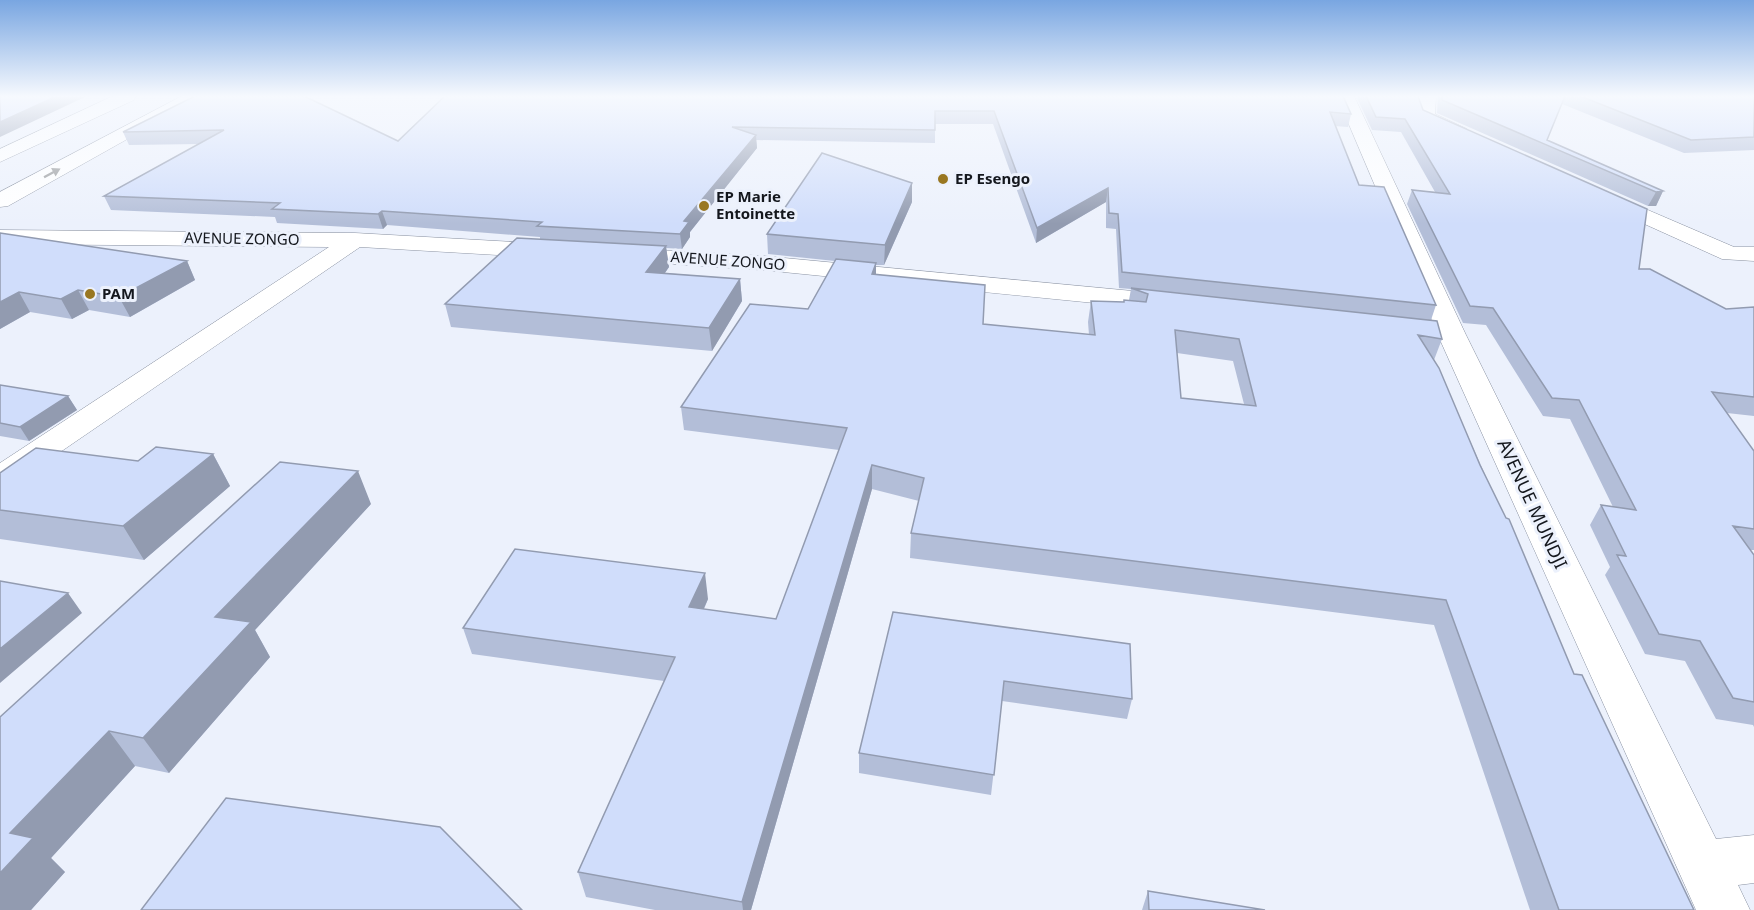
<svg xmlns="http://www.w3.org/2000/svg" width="1754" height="910" font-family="'Noto Sans',sans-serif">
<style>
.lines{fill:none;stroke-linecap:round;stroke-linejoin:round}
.minor-casing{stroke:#8890a0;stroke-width:1}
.minor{fill:#fff;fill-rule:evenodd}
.wall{fill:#b3bed8;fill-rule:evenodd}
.shaded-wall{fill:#929bb0}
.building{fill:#d0ddfb;stroke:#929bb0;stroke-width:1.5;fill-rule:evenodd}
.oneway{fill:#959799}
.poi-dot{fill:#997721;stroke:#ecf1fc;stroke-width:2}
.labels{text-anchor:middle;stroke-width:6;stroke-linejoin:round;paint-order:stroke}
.far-poi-label{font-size:15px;font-weight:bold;fill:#14171d;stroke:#ecf1fc;text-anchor:start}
.far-street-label{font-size:15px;fill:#14171d;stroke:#ecf1fc}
.street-label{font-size:18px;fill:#14171d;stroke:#ecf1fc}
</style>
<rect width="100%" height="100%" fill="#ecf1fc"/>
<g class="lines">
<defs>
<path id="minor" d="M 113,96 L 136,96 L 134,100 L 0,162 L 0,149 Z
M 182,96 L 204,96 L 8,206 L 0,207 L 0,192 Z
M 1337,96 L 1354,96 L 1466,335 L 1716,839 L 1754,835 L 1754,883 L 1738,885 L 1750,910 L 1696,910 L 1441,342 L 1386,335 L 1382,329 L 1386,323 L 1396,321 L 1434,325 Z
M 1419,96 L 1436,96 L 1435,114 L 1467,129 L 1469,133 L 1467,137 L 1453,137 L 1420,121 L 1416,109 Z
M 1606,192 L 1734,247 L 1754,247 L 1754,261 L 1722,259 L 1598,203 L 1595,198 L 1598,193 Z
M 0,230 L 355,233 L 550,244 L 558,246 L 562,251 L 558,256 L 550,258 L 360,247 L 12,485 L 0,489 L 0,463 L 329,247 L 0,244 Z
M 622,248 L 763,256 L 1175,295 L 1184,297 L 1188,303 L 1184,309 L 1175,311 L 763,270 L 613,260 L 610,255 L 613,250 Z"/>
</defs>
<use href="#minor" class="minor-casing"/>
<use href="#minor" class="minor"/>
</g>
<path class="wall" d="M 195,96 L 398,141 L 445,96 L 1343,96 L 1351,114 L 1348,127 L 1335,126 L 1359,185 L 1436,305 L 1431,320 L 1442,339 L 1434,360 L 1574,674 L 1694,910 L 1530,910 L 1434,625 L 910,558 L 911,533 L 919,501 L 872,489 L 751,910 L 655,910 L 586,897 L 578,872 L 664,681 L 472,654 L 463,628 L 708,599 L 704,609 L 776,619 L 839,450 L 684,430 L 681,407 L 808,309 L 835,261 L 768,254 L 767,234 L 912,183 L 912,202 L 884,265 L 876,265 L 876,274 L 983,324 L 1089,335 L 1088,322 L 1091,301 L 1124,302 L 1124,300 L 1129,300 L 1131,289 L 1119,288 L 1116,229 L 1106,228 L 1106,202 L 1036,243 L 993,124 L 935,124 L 935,143 L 756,140 L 757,148 L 690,232 L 690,237 L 682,249 L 666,248 L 669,267 L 665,273 L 740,279 L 742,301 L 712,351 L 451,327 L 445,304 L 540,239 L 540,237 L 387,225 L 383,229 L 277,223 L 275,217 L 111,210 L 104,196 L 199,144 L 129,145 L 123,132 ZM 1177,353 L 1233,361 L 1244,404 L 1181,398 Z
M 1358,96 L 1418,96 L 1423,110 L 1639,269 L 1726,309 L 1754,307 L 1754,416 L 1727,413 L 1754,451 L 1754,550 L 1750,550 L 1754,555 L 1754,727 L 1753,725 L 1716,719 L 1685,661 L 1645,654 L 1605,575 L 1610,567 L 1590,525 L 1601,505 L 1613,507 L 1570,419 L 1543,416 L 1486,325 L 1463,323 L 1407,204 L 1412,190 L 1435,192 L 1401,132 L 1372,130 L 1357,98 Z
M 1438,96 L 1754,96 L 1754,150 L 1684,153 L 1562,104 L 1547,140 L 1663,191 L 1656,206 L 1648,206 L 1437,113 Z
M 0,233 L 187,261 L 195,280 L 130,317 L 89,310 L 72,319 L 30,312 L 0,329 Z
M 0,385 L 68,396 L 77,410 L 29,441 L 0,436 Z
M 213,454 L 230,486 L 144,560 L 0,539 L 0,473 Z
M 371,504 L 255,630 L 270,657 L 169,773 L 135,766 L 51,858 L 65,872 L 31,910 L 0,910 L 0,717 Z
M 893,612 L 1132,699 L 1127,719 L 1002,701 L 991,795 L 859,773 L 859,753 Z
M 1148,891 L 1265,910 L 1142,910 Z"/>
<path class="shaded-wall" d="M 57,96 L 87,96 L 0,137 L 0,122 Z
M 756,135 L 757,148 L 690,232 L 690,237 L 682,249 L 680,234 L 684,221 Z
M 912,183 L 912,202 L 884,265 L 885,245 Z
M 1108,188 L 1106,202 L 1036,243 L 1037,228 Z
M 1663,191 L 1656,206 L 1648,206 L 1656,192 Z
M 382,211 L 387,225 L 383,229 L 378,214 Z
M 666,246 L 669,267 L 650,294 L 646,272 Z
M 187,261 L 195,280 L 130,317 L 119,297 Z
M 876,263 L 876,284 L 872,274 Z
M 740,279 L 742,301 L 712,351 L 709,328 Z
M 78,290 L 89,310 L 72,319 L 61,299 Z
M 19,292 L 30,312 L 0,329 L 0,302 Z
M 68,396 L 77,410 L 29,441 L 20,427 Z
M 213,454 L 230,486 L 144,560 L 123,526 Z
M 872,465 L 872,489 L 751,910 L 743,910 L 742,902 Z
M 358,471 L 371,504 L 255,630 L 270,657 L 169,773 L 143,738 L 215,617 Z
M 705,573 L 708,599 L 693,633 L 689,607 Z
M 68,593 L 82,613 L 0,683 L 0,649 Z
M 109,731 L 135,766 L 51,858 L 65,872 L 31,910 L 0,910 L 0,873 L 10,833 Z"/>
<path class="building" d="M 0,96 L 57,96 L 0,122 Z
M 195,96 L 304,96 L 398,141 L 445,96 L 1343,96 L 1351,114 L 1330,112 L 1359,185 L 1384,187 L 1436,305 L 1122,272 L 1118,214 L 1109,213 L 1108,188 L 1037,228 L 994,111 L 935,111 L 935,130 L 732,127 L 756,135 L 684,221 L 689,222 L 680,234 L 537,226 L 542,222 L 382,211 L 378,214 L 272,209 L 280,203 L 104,196 L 224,130 L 123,132 Z
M 1366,96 L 1418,96 L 1423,110 L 1647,209 L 1639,269 L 1650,269 L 1726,309 L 1754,307 L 1754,397 L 1712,392 L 1754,451 L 1754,529 L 1733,526 L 1754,555 L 1754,702 L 1733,698 L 1700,641 L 1659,634 L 1617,555 L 1626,556 L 1601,505 L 1636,510 L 1579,400 L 1552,398 L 1493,308 L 1470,306 L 1412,190 L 1450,194 L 1405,119 L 1376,117 Z
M 1442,96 L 1565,96 L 1547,140 L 1663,191 L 1656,192 L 1442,100 Z
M 1580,96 L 1754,96 L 1754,137 L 1691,140 Z
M 822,153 L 912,183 L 885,245 L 767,234 Z
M 0,233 L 187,261 L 119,297 L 78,290 L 61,299 L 19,292 L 0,302 Z
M 517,238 L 666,246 L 646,272 L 740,279 L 709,328 L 445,304 Z
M 836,259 L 876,263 L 872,274 L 985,285 L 983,324 L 1095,335 L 1091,301 L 1124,302 L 1124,300 L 1146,302 L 1148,294 L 1131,288 L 1437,321 L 1442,339 L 1418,335 L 1439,368 L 1480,465 L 1506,518 L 1509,519 L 1574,674 L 1582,675 L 1694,910 L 1559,910 L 1446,600 L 911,533 L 924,478 L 872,465 L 742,902 L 578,872 L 675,657 L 463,628 L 515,549 L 705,573 L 689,607 L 776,619 L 847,428 L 681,407 L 750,304 L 808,309 ZM 1175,330 L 1239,339 L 1256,406 L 1181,398 Z
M 0,385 L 68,396 L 20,427 L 0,423 Z
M 156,447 L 213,454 L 123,526 L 0,510 L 0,473 L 36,448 L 138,461 Z
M 280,462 L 358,471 L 215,617 L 251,622 L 143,738 L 109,731 L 10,833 L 33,838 L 0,873 L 0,717 Z
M 0,581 L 68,593 L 0,649 Z
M 893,612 L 1130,644 L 1132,699 L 1004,681 L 994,775 L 859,753 Z
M 226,798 L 440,827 L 522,910 L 141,910 Z
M 1148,891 L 1265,910 L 1149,910 Z"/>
<defs><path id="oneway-solid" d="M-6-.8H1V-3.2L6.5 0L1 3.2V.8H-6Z" transform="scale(1.5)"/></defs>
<use class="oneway" href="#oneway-solid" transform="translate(52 173) rotate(-28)"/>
<linearGradient id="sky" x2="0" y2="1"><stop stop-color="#79a6e1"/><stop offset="0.43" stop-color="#f6f9fe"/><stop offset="1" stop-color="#f6f9fe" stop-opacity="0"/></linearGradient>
<rect width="1754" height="224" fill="url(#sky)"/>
<g class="poi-dot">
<circle cx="943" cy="179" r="6"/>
<circle cx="704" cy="206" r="6"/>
<circle cx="90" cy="294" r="6"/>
</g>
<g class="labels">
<g class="far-poi-label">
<text x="955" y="184">EP Esengo</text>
<text x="716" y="202">EP Marie<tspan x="716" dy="17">Entoinette</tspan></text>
<text x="102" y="299">PAM</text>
</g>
<g class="far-street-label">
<text transform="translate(242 239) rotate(1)" y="5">AVENUE ZONGO</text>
<text transform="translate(728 261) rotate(4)" y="5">AVENUE ZONGO</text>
</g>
<g class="street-label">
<text transform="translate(1532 504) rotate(65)" y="6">AVENUE MUNDJI</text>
</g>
</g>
</svg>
